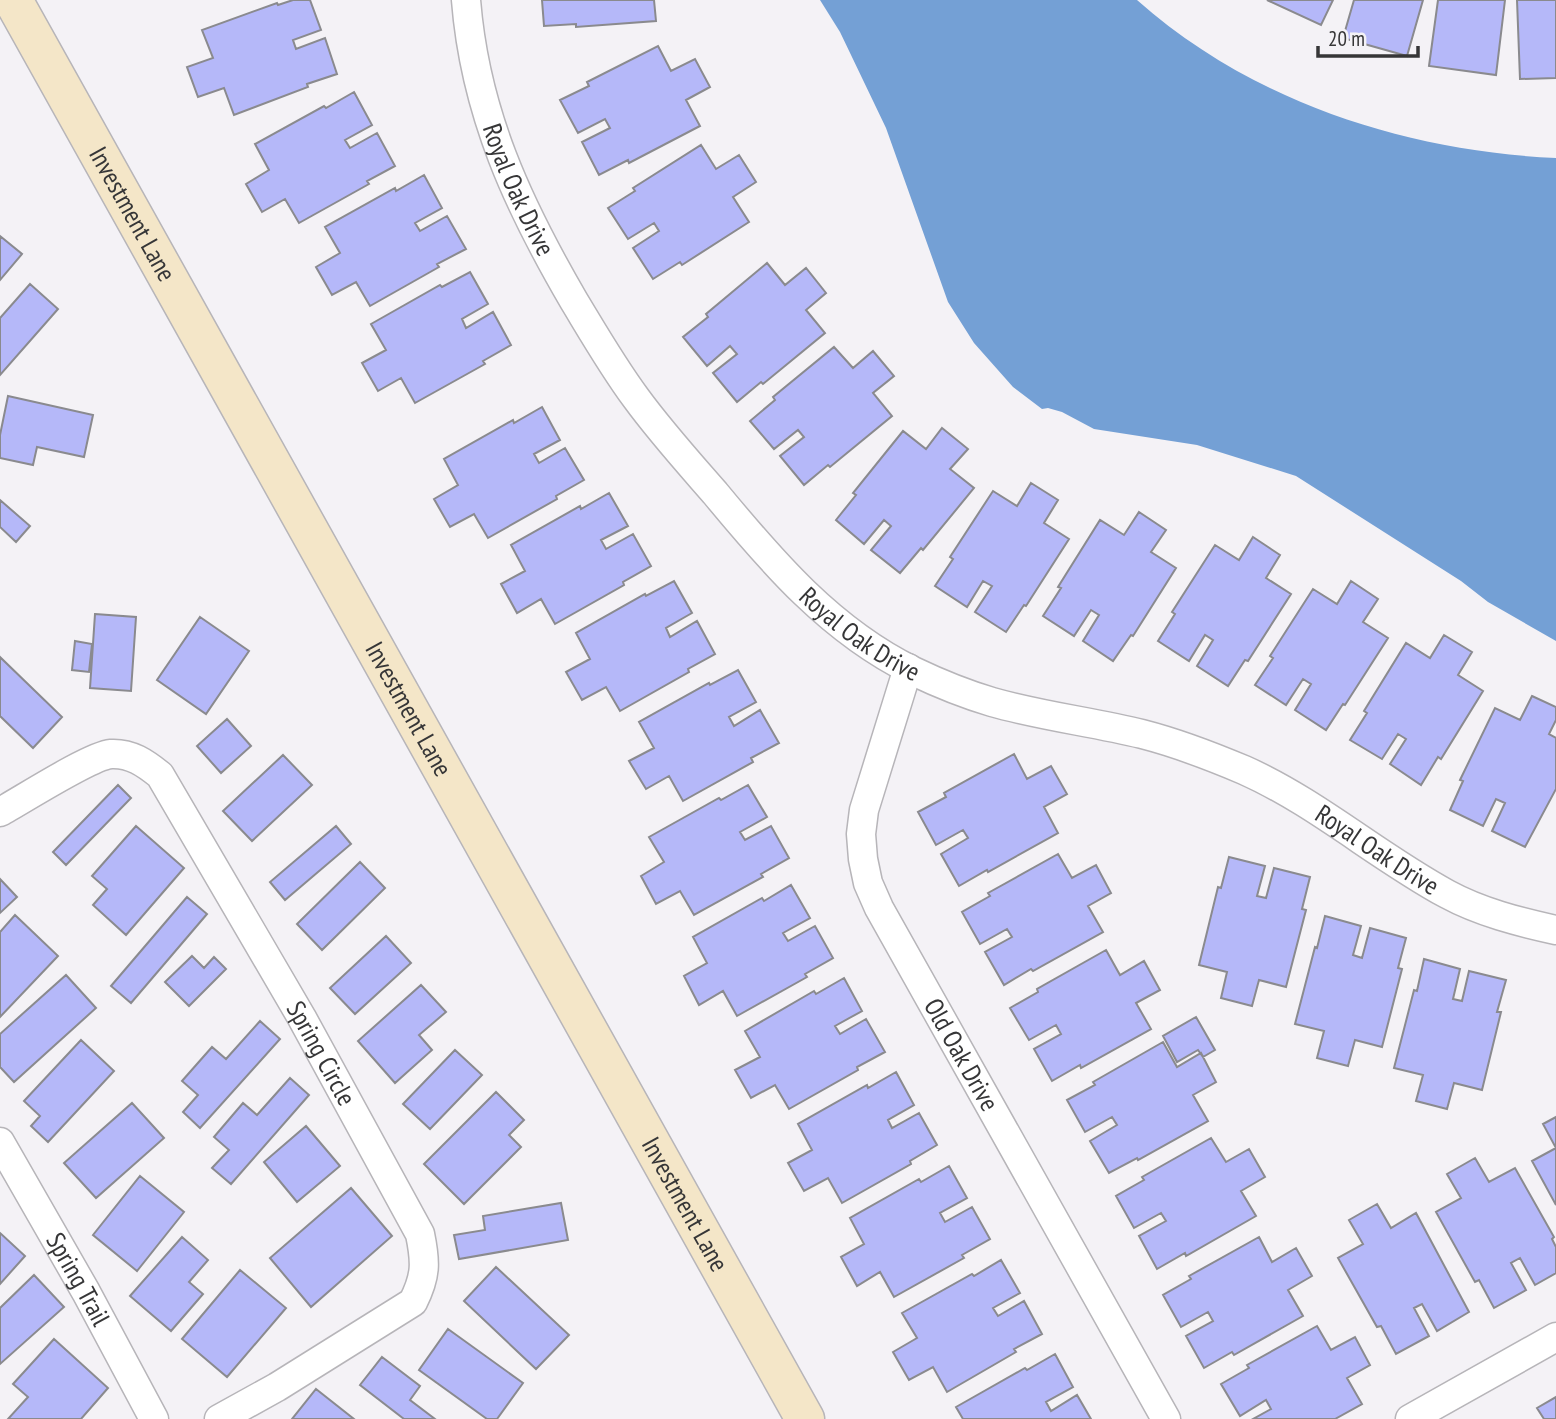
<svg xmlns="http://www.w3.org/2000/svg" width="1556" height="1419" font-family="'PT Sans Narrow',sans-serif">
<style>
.water{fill:#74a0d5}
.building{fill:#b5b8f9;stroke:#8a8a8e;stroke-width:2}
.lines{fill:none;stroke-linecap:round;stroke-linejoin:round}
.street-casing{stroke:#b7b5b9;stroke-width:31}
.secondary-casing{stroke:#b7b5b9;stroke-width:41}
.street{stroke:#fff;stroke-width:28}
.secondary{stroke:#f4e6c8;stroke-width:38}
.labels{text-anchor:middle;stroke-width:6;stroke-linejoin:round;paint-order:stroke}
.street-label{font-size:26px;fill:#363637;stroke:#f4f2f6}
</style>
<rect width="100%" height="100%" fill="#f4f2f6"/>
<path class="water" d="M 820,0 L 1137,0 C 1252,102 1405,151 1556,158 L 1556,641 L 1488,602 L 1461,581 L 1296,476 L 1197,445 L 1094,429 L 1062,412 L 1048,408 L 1042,409 L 1013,387 L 974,343 L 948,302 L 886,128 L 840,32 Z"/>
<path class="building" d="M 293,0 L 310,0 L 321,30 L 293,40 L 296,49 L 325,38 L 337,74 L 307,84 L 308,87 L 234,115 L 224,88 L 198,97 L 187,67 L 213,58 L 202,30 L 277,3 L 278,5 Z
M 542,0 L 654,0 L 656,21 L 576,27 L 576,24 L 544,26 Z
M 1267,0 L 1333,0 L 1321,25 Z
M 1354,0 L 1423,0 L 1407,56 L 1343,38 Z
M 1438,0 L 1505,0 L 1496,75 L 1429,66 Z
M 1517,0 L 1556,0 L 1556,78 L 1520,79 Z
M 658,46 L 671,71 L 695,59 L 710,87 L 686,100 L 700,126 L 629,163 L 628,160 L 599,175 L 582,142 L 610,128 L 605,119 L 578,133 L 560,100 L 589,86 L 587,82 Z
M 354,92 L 372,125 L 345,140 L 350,148 L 377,133 L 395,166 L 367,181 L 369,184 L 299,223 L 285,199 L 262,212 L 246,184 L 269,170 L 255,144 L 324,106 L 326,108 Z
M 701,145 L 716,169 L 739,155 L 756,182 L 733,197 L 749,222 L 682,265 L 680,262 L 653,279 L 633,248 L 659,231 L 654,223 L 628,239 L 608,208 L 635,191 L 633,188 Z
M 424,175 L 442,208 L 415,223 L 420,231 L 447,216 L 466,249 L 437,264 L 439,267 L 370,306 L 356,282 L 332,295 L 316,267 L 340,253 L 325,227 L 395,188 L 396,191 Z
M 0,236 L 22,254 L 0,280 Z
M 767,263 L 785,285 L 806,268 L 826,293 L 806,310 L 825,333 L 763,384 L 761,382 L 737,402 L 713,373 L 737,354 L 730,346 L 707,366 L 683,337 L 708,317 L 706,314 Z
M 470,272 L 488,304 L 462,319 L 466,328 L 493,312 L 511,345 L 483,361 L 485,364 L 415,403 L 401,378 L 378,391 L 362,363 L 386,350 L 371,324 L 440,285 L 442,287 Z
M 30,284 L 58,309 L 0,375 L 0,318 Z
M 834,347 L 853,368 L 873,351 L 894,376 L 873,393 L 892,416 L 830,467 L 828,465 L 804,485 L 780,456 L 804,437 L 798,430 L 774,449 L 750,421 L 775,400 L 773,397 Z
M 8,396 L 93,415 L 84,457 L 37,447 L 33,465 L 0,458 L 0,435 Z
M 542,407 L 560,440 L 534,454 L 539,463 L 565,448 L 584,480 L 556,496 L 557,499 L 488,538 L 474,514 L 450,527 L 434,499 L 458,485 L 444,459 L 513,420 L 514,423 Z
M 942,428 L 968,449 L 950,469 L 974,488 L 923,550 L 921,548 L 900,573 L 871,550 L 891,526 L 884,520 L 864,544 L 836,520 L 856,495 L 853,493 L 903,431 L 926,449 Z
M 1031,483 L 1058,500 L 1044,523 L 1069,539 L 1026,606 L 1024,605 L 1006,632 L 975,612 L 992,586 L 983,581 L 967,607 L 935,586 L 953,559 L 950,557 L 993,491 L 1017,506 Z
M 609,493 L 628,526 L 601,540 L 606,549 L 633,534 L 651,566 L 623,582 L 624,585 L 555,624 L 541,599 L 517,613 L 501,584 L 525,571 L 511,545 L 580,506 L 581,509 Z
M 0,500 L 30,526 L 16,542 L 0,527 Z
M 1139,512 L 1166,530 L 1151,552 L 1176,568 L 1133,636 L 1131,635 L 1113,661 L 1083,641 L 1099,615 L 1091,610 L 1074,636 L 1043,616 L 1061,588 L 1058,587 L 1100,520 L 1124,535 Z
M 1253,537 L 1280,555 L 1266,578 L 1291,594 L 1248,661 L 1245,660 L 1228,686 L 1197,666 L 1213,640 L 1205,635 L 1189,661 L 1158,641 L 1175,614 L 1172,612 L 1215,545 L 1239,560 Z
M 674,581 L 692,613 L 666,628 L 670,637 L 697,621 L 715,654 L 688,669 L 689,672 L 620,711 L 606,687 L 582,700 L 566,672 L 590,659 L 576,633 L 645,594 L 646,596 Z
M 1351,581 L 1378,599 L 1363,622 L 1388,638 L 1345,705 L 1343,704 L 1326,730 L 1295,710 L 1311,684 L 1303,679 L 1286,705 L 1255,685 L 1273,658 L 1270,656 L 1313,589 L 1337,604 Z
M 95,614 L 136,617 L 131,691 L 90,688 Z
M 200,617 L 249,651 L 206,714 L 157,680 Z
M 1444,635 L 1472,652 L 1458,675 L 1483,691 L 1441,759 L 1438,757 L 1421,785 L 1390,764 L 1406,739 L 1398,734 L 1382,759 L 1350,740 L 1367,713 L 1364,711 L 1406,643 L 1430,658 Z
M 75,641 L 92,644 L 89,672 L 72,670 Z
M 0,657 L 62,717 L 33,748 L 0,716 Z
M 738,670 L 756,702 L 729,717 L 734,726 L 760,710 L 779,743 L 751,758 L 753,762 L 683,801 L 669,776 L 646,789 L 629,761 L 654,748 L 639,722 L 709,683 L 710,685 Z
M 1532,696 L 1556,707 L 1556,720 L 1549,734 L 1556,738 L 1556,789 L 1525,847 L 1492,831 L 1505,803 L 1496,799 L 1483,826 L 1450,810 L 1463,781 L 1460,780 L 1495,708 L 1520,720 Z
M 227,719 L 251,746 L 221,773 L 197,746 Z
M 1014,754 L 1027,779 L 1051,766 L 1067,794 L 1044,807 L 1058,833 L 988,872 L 987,870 L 959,886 L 941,854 L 968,838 L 963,830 L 936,845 L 918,812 L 946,797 L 944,793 Z
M 283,755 L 312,785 L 252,841 L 223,811 Z
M 118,785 L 131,798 L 66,865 L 53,852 Z
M 748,785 L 767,817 L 740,832 L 745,840 L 771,826 L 789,858 L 761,874 L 763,877 L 694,915 L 680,891 L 656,904 L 641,876 L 664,862 L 649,837 L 719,798 L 721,800 Z
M 136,826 L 184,868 L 126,935 L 93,905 L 107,889 L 92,876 Z
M 336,826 L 351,844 L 285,900 L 270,882 Z
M 1058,854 L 1072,878 L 1096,865 L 1111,893 L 1088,906 L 1103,932 L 1033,971 L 1031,969 L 1004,985 L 985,952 L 1012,937 L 1007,929 L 980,944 L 962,912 L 990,896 L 988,893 Z
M 1229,857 L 1265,866 L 1257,896 L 1266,898 L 1274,868 L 1310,877 L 1302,909 L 1306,910 L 1286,987 L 1259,980 L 1252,1006 L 1221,998 L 1227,972 L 1199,965 L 1218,887 L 1221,888 Z
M 360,862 L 385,888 L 322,950 L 297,924 Z
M 0,879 L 17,897 L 0,913 Z
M 791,885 L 810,918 L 783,933 L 788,941 L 815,926 L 833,958 L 805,974 L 807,977 L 737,1016 L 723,991 L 699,1005 L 684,976 L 707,963 L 693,937 L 762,898 L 764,901 Z
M 187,897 L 207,914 L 131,1003 L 111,986 Z
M 15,915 L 58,956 L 0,1017 L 0,932 Z
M 1325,916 L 1361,926 L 1353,955 L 1362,958 L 1370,928 L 1406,938 L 1398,968 L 1402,969 L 1382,1047 L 1355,1040 L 1348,1066 L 1317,1058 L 1324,1031 L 1295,1024 L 1315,947 L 1317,948 Z
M 386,936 L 411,963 L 355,1014 L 330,988 Z
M 1106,950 L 1120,975 L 1144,961 L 1160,990 L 1136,1003 L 1151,1029 L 1081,1068 L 1080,1065 L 1052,1081 L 1034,1049 L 1061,1034 L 1056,1025 L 1029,1040 L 1010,1008 L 1038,992 L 1037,989 Z
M 192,956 L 204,968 L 214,957 L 226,969 L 189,1006 L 165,982 Z
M 1424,959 L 1460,969 L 1453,999 L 1462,1001 L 1469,971 L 1506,980 L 1497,1012 L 1501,1012 L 1482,1090 L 1454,1083 L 1447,1109 L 1416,1101 L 1423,1075 L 1394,1068 L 1414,990 L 1417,991 Z
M 66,975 L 96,1008 L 14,1082 L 0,1067 L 0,1034 Z
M 844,978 L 862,1011 L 835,1026 L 840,1034 L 866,1019 L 885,1052 L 857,1067 L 858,1070 L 789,1109 L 775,1085 L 751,1098 L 735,1070 L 760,1057 L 745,1031 L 814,991 L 816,994 Z
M 421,985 L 446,1012 L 419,1035 L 432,1050 L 395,1083 L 358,1041 Z
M 1196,1017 L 1215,1050 L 1203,1057 L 1198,1050 L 1177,1062 L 1163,1036 Z
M 260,1021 L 280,1039 L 200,1128 L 183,1112 L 198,1095 L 182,1081 L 212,1047 L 226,1059 Z
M 81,1040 L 114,1071 L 48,1142 L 31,1126 L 40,1116 L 24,1101 Z
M 1163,1042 L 1177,1067 L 1201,1053 L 1216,1082 L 1193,1095 L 1208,1121 L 1138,1160 L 1137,1158 L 1109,1173 L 1090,1141 L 1117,1125 L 1112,1117 L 1085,1132 L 1067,1100 L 1095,1085 L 1093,1082 Z
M 455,1050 L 482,1075 L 430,1129 L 403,1104 Z
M 896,1072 L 914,1105 L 888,1120 L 892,1128 L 919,1113 L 937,1145 L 910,1161 L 911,1164 L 842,1203 L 828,1178 L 804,1191 L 788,1163 L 812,1150 L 798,1124 L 867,1085 L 868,1088 Z
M 290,1078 L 309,1095 L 231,1184 L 212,1168 L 229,1150 L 214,1137 L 243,1103 L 257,1115 Z
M 496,1092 L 524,1120 L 509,1135 L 521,1147 L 464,1204 L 424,1164 Z
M 132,1103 L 164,1138 L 96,1198 L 64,1163 Z
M 1556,1117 L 1556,1148 L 1543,1124 Z
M 306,1126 L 340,1166 L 297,1202 L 264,1162 Z
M 1211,1138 L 1226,1162 L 1249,1149 L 1265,1177 L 1241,1191 L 1256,1216 L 1186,1256 L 1185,1253 L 1157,1269 L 1139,1236 L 1166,1221 L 1161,1213 L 1134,1228 L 1116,1196 L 1144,1180 L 1142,1177 Z
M 1556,1148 L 1556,1205 L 1532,1161 Z
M 1475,1158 L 1489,1182 L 1515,1168 L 1554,1237 L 1552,1239 L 1556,1247 L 1556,1273 L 1535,1285 L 1520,1258 L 1511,1263 L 1526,1290 L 1494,1308 L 1479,1280 L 1475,1282 L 1436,1212 L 1461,1198 L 1447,1174 Z
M 949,1166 L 967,1198 L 940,1213 L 945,1222 L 972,1207 L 990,1239 L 962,1255 L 964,1258 L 894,1297 L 880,1272 L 857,1286 L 841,1257 L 864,1244 L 850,1218 L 919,1179 L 921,1182 Z
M 140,1176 L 184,1212 L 137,1271 L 93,1235 Z
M 351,1188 L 392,1236 L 311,1307 L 270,1258 Z
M 561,1203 L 568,1240 L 459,1259 L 454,1235 L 485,1230 L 483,1216 Z
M 1377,1204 L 1391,1228 L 1416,1213 L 1469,1312 L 1437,1331 L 1422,1304 L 1414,1308 L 1429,1336 L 1396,1354 L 1381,1326 L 1377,1327 L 1338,1258 L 1363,1244 L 1349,1220 Z
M 0,1233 L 25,1256 L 0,1284 Z
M 182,1237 L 208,1260 L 189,1282 L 203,1294 L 171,1331 L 130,1296 Z
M 1259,1237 L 1272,1262 L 1296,1248 L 1312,1276 L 1288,1290 L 1303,1316 L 1234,1355 L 1232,1352 L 1204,1368 L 1186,1336 L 1213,1321 L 1208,1312 L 1181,1327 L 1163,1295 L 1191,1279 L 1189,1276 Z
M 1001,1260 L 1020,1293 L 993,1308 L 998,1316 L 1024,1301 L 1042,1334 L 1014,1349 L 1016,1352 L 947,1392 L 933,1367 L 909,1380 L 893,1352 L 917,1338 L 902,1313 L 972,1274 L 974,1276 Z
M 496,1267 L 569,1335 L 536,1369 L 464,1301 Z
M 240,1270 L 286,1308 L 227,1377 L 182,1339 Z
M 34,1275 L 64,1307 L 0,1364 L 0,1308 Z
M 1317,1326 L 1331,1350 L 1355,1337 L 1370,1365 L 1347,1378 L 1362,1404 L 1335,1419 L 1253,1419 L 1271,1409 L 1266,1400 L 1240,1416 L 1221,1384 L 1249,1368 L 1247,1365 Z
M 448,1329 L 523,1383 L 497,1419 L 487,1419 L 419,1370 Z
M 54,1339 L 108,1388 L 81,1419 L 8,1419 L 28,1397 L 13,1384 Z
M 1055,1354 L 1073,1387 L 1046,1402 L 1051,1411 L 1077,1395 L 1091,1419 L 963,1419 L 956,1407 L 1025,1368 L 1027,1370 Z
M 382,1357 L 420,1386 L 410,1400 L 435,1419 L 404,1419 L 360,1385 Z
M 316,1389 L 354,1419 L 292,1419 Z
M 1556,1397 L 1556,1419 L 1544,1419 L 1537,1408 Z"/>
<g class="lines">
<defs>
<g id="street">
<path id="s1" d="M 466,0 C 475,113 518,205 574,301 C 594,334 613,367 636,398 C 660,431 688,462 715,493 C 772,562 831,631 913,671 C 938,683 965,694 992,702 C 1041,716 1093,722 1142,734 C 1177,743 1211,756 1244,770 C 1316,802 1377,856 1447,894 C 1480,912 1519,922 1556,930"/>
<path id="s2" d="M 908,668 L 864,810 L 861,834 L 863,859 L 868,883 L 879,908 L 1166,1419"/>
<path id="s3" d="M 0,812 C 22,800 90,756 111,754 C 131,753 145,763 160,775 L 302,1018 L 420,1234 C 426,1263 426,1276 413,1302 L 277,1387 L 219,1419"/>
<path id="s4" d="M 0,1142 L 86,1292 L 154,1419"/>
<path d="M 1410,1419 L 1556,1337"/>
</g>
<g id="secondary">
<path id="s5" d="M 13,0 L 805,1419"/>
</g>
</defs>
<use href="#street" class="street-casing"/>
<use href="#secondary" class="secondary-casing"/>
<use href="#street" class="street"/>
<use href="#secondary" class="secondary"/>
</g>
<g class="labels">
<g class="street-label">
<text dy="9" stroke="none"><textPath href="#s1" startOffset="198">Royal Oak Drive</textPath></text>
<text dy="9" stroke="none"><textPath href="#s5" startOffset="245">Investment Lane</textPath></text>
<text dy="9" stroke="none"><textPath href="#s1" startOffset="765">Royal Oak Drive</textPath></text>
<text dy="9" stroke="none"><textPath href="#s5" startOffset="812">Investment Lane</textPath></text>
<text dy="9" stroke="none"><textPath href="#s1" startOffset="1332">Royal Oak Drive</textPath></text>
<text dy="9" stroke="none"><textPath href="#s3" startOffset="502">Spring Circle</textPath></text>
<text dy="9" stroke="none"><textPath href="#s2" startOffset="418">Old Oak Drive</textPath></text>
<text dy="9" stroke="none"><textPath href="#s5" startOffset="1379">Investment Lane</textPath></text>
<text dy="9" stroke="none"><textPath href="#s4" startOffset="158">Spring Trail</textPath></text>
</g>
</g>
<path d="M1318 46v10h100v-10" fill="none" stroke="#363637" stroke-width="3.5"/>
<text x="1328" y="46" font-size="21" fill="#363637" stroke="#f4f2f6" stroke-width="5" paint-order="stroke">20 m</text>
</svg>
